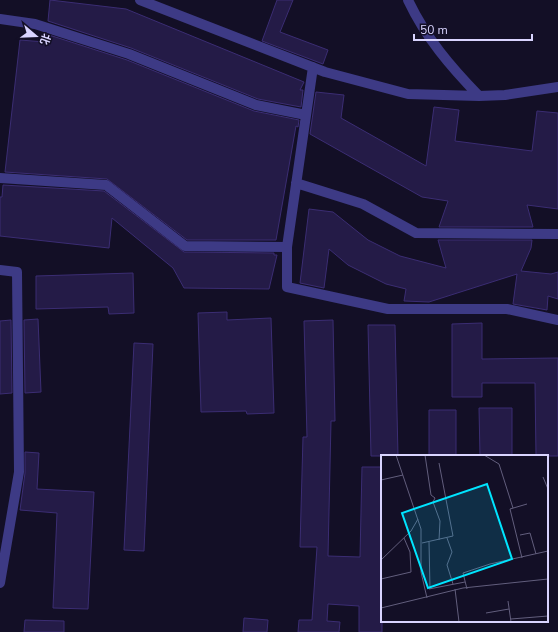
<svg xmlns="http://www.w3.org/2000/svg" width="558" height="632" font-family="'Nunito Sans','Noto Sans SC',sans-serif">
<style>
.building{fill:#241b47;stroke:#3b2d73}
.lines{fill:none;stroke-linecap:round;stroke-linejoin:round}
.minor{stroke:#3d3a85;stroke-width:10}
.inset-road{fill:none;stroke:#625e7d;stroke-width:1}
.view{fill:#00e5ff;fill-opacity:0.15;stroke:#00e5ff;stroke-width:2}
.inset-edge{fill:none;stroke:#d9d4ff;stroke-width:2}
</style>
<rect width="100%" height="100%" fill="#130f26"/>
<path class="building" d="M 50,0 L 126,9 L 304,82 L 300,90 L 303,90 L 301,107 L 258,99 L 131,48 L 48,21 Z
M 277,0 L 293,0 L 280,32 L 328,50 L 323,64 L 262,41 Z
M 46,34 L 127,60 L 254,111 L 299,120 L 298,127 L 296,126 L 276,240 L 187,240 L 107,179 L 5,172 L 20,40 L 45,42 Z
M 316,92 L 344,95 L 341,118 L 426,166 L 434,107 L 459,110 L 455,141 L 532,151 L 537,111 L 558,113 L 558,209 L 527,205 L 533,227 L 439,227 L 448,201 L 422,197 L 310,134 Z
M 3,185 L 104,191 L 184,252 L 274,253 L 274,255 L 277,255 L 269,289 L 184,288 L 173,268 L 112,218 L 109,248 L 0,236 L 0,197 L 2,197 Z
M 309,209 L 333,212 L 368,240 L 400,256 L 446,268 L 438,240 L 532,240 L 531,248 L 521,271 L 551,274 L 558,272 L 558,299 L 548,296 L 547,310 L 513,304 L 517,274 L 429,302 L 404,301 L 406,289 L 386,284 L 348,265 L 329,249 L 324,288 L 300,283 Z
M 133,273 L 134,313 L 109,314 L 108,307 L 36,309 L 36,276 Z
M 227,312 L 227,320 L 271,318 L 274,413 L 247,414 L 246,411 L 201,412 L 198,313 Z
M 38,319 L 41,392 L 25,393 L 24,320 Z
M 11,320 L 12,393 L 0,394 L 0,321 Z
M 333,320 L 335,421 L 331,421 L 328,556 L 360,557 L 362,467 L 382,467 L 382,632 L 359,632 L 359,606 L 328,604 L 327,621 L 340,622 L 339,632 L 298,632 L 299,620 L 312,620 L 317,547 L 300,547 L 303,437 L 307,437 L 304,321 Z
M 482,323 L 482,359 L 558,358 L 558,456 L 536,456 L 535,383 L 482,383 L 482,397 L 452,397 L 452,324 Z
M 368,325 L 395,325 L 398,456 L 371,456 Z
M 134,343 L 153,344 L 144,551 L 124,550 Z
M 479,408 L 512,408 L 512,456 L 480,456 Z
M 429,410 L 456,410 L 456,456 L 429,456 Z
M 25,452 L 39,453 L 37,489 L 94,492 L 88,609 L 53,608 L 57,513 L 20,510 L 25,473 Z
M 244,618 L 268,620 L 267,632 L 243,632 Z
M 25,620 L 64,621 L 64,632 L 24,632 Z"/>
<g class="lines">
<path class="minor" d="M 140,0 L 325,72 L 408,94 L 479,96 L 505,95 L 558,87
M 408,0 C 426,38 450,66 479,96
M 0,19 L 35,24 L 129,54 L 256,105 L 306,115
M 313,67 L 287,247 L 287,287 L 388,309 L 507,309 L 558,320
M 0,178 L 106,185 L 185,246 L 287,247
M 296,183 L 363,204 L 416,233 L 558,234
M 0,270 L 17,272 L 19,472 L 0,583"/>
</g>
<g transform="translate(381 455)">
<rect width="167" height="167" fill="#130f26"/>
<path class="inset-road" d="M 15,0 L 40,74 L 40,117 L 46,143M 44,0 L 50,40 L 54,43 L 52,47 L 59,66 L 58,85M 103,0 L 118,9 L 132,53M 162,22 L 167,34M 0,25 L 22,20M 139,80 L 149,78 L 155,99M 66,83 L 71,97 L 66,110 L 72,129M 48,87 L 49,134M 41,88 L 72,81 L 58,8M 141,103 L 129,54 L 146,49M 0,105 L 30,76 L 37,64M 0,124 L 30,117 L 29,97 L 23,83M 48,134 L 84,127M 74,134 L 78,167M 86,134 L 82,118 L 109,109 L 167,96M 127,146 L 130,167M 0,153 L 82,133 L 167,124M 105,158 L 128,154M 130,164 L 167,161"/>
<path class="view" d="M 106,29 L 131,104 L 47,133 L 21,58 Z"/>
<rect width="167" height="167" class="inset-edge"/>
</g>
<g transform="translate(36 36) rotate(109)" stroke="#130f26" stroke-width="3" paint-order="stroke">
<path d="M0-3L7 15L0 10L-7 15Z" fill="#d9d4ff"/>
<text y="-6" font-size="11" font-weight="bold" text-anchor="middle" fill="#d9d4ff">北</text>
</g>
<path d="M414 34v6h118v-6" fill="none" stroke="#d9d4ff" stroke-width="2"/>
<text x="420" y="34" font-size="12" fill="#d9d4ff" stroke="#130f26" stroke-width="3" paint-order="stroke">50 m</text>
</svg>
